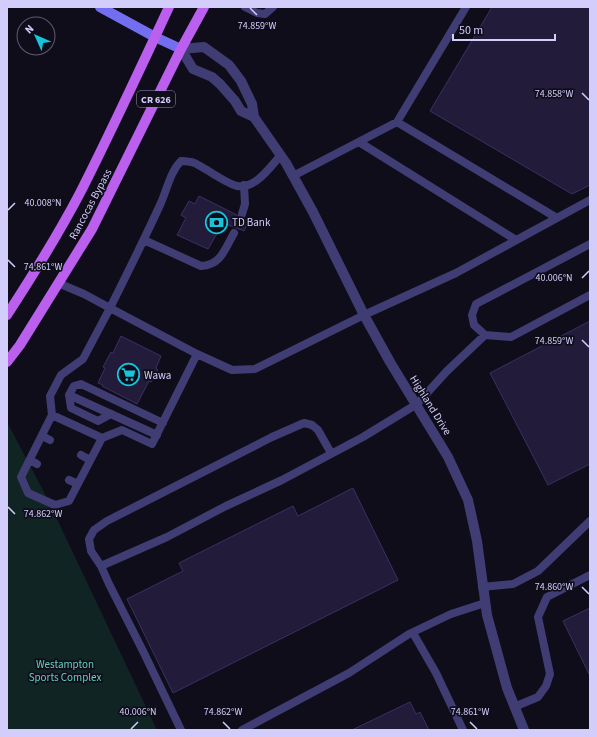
<svg xmlns="http://www.w3.org/2000/svg" width="597" height="737" font-family="'Source Sans 3',sans-serif">
<style>
.green{fill:#112424}
.building{fill:#221b3a;stroke:#3b3064}
.lines{fill:none;stroke-linecap:round;stroke-linejoin:round}
.service{stroke:#403d75;stroke-width:8}
.minor{stroke:#403d75;stroke-width:10}
.secondary{stroke:#736ef0;stroke-width:10}
.primary{stroke:#bb5fee;stroke-width:10}
.ticks{fill:none;stroke:#d2cdfa;stroke-width:1.5}
.labels{text-anchor:middle;stroke-width:3.5;stroke-linejoin:round;paint-order:stroke}
.shield{fill:#100d1b;stroke:#9893b7;stroke-width:1}
.shield-label{font-size:10px;font-weight:bold;fill:#d2cdfa}
.street-label{font-size:11px;fill:#d2cdfa;stroke:#100d1b}
.poi-label{font-size:11px;fill:#d2cdfa;stroke:#100d1b;text-anchor:start}
.park-label{font-size:11px;fill:#61d1b7;stroke:#100d1b}
.ticks-label{font-size:10px;text-anchor:middle;fill:#d2cdfa;stroke:#100d1b;stroke-width:3.5;stroke-linejoin:round;paint-order:stroke}
</style>
<rect width="100%" height="100%" fill="#100d1b"/>
<path class="green" d="M 7,422 L 46,496 L 157,730 L 7,730 Z"/>
<path class="building" d="M 492,7 L 590,7 L 590,185 L 572,194 L 430,111 Z
M 199,196 L 237,215 L 240,219 L 244,219 L 249,221 L 244,231 L 223,223 L 208,249 L 177,235 L 186,218 L 181,215 L 189,201 L 195,204 Z
M 590,321 L 590,464 L 548,485 L 490,373 Z
M 121,336 L 161,356 L 156,368 L 158,370 L 151,382 L 149,381 L 137,404 L 102,386 L 103,385 L 98,383 L 105,368 L 103,367 L 111,352 L 113,353 Z
M 353,488 L 398,580 L 173,693 L 127,599 L 183,571 L 179,563 L 293,506 L 298,516 Z
M 590,608 L 590,676 L 563,621 Z
M 410,702 L 416,714 L 420,712 L 429,730 L 352,730 Z"/>
<g class="lines">
<path class="service" d="M 245,7 L 257,13 L 265,14 L 273,7
M 466,7 L 397,122 L 557,218
M 359,142 L 516,240
M 293,176 L 397,122
M 242,214 L 245,204 L 244,185
M 144,240 L 201,266 C 221,265 225,249 234,233
M 590,244 L 476,304 L 472,315 L 474,325 L 485,335 L 511,337 L 590,295
M 58,283 L 84,294 L 110,308 C 127,274 144,240 160,205 C 167,190 170,172 181,161 C 197,162 194,163 207,170 C 213,174 231,185 237,186 C 256,189 270,167 281,155
M 197,354 L 110,308 L 83,359 L 61,375 L 50,396 L 52,415 L 102,438 L 122,430 L 152,444 L 197,354 L 232,370 L 255,369 L 364,315 L 456,273 L 590,200
M 69,395 L 157,435
M 111,414 L 98,421 L 71,408 L 69,395 L 74,386 L 81,384 L 163,423
M 52,415 L 21,477 L 28,493 L 55,505 L 69,501 L 102,438
M 42,436 L 50,440
M 81,455 L 90,460
M 30,460 L 37,464
M 69,480 L 78,484
M 101,566 L 91,551 L 89,539 L 94,530 L 107,521 L 272,437 L 304,423 L 312,425 L 318,430 L 331,453
M 482,587 L 513,584 L 538,571 L 590,521
M 413,633 L 436,673 L 463,730
M 514,707 L 538,697 L 546,686 L 550,674 L 538,617 L 547,597 L 590,575
M 181,730 L 143,651 L 109,584 L 101,566 L 167,537 L 226,506 L 282,480 L 363,437 L 417,404 L 447,371 L 485,335
M 242,730 L 349,673 L 409,634 L 451,614 L 485,603"/>
<path class="minor" d="M 254,117 L 241,111 L 235,101 L 220,84 L 212,77 L 193,69 L 181,49 L 204,47 L 229,65 L 241,81 L 252,104 L 254,117 L 286,163 L 313,212 L 364,315 L 390,362 L 448,457 L 468,500 L 477,541 L 487,615 L 507,688 L 524,730"/>
<path class="secondary" d="M 100,7 L 155,37 L 181,49"/>
<path class="primary" d="M 7,315 C 33,275 58,235 80,193 C 111,132 140,69 169,7
M 7,362 L 20,345 L 92,229 L 181,49 L 204,7"/>
</g>
<path class="ticks" d="M 250,8 L 257,15M 582,93 L 589,100M 8,210 L 15,203M 8,260 L 15,267M 582,278 L 589,271M 582,340 L 589,347M 8,507 L 15,514M 582,587 L 589,594M 223,722 L 230,729M 470,722 L 477,729M 131,729 L 138,722"/>
<defs>
<symbol id="bank-ring" viewBox="-11 -11 22 22"><circle r="9.5" fill="#100d1b" stroke="#17c4db" stroke-width="1.5"/><path d="M-6-4H6V4H-6ZM0-2.3a2.3 2.3 0 1 0 0 4.6a2.3 2.3 0 1 0 0-4.6Z" fill="#17c4db"/></symbol>
<symbol id="supermarket-ring" viewBox="-11 -11 22 22"><circle r="9.5" fill="#100d1b" stroke="#17c4db" stroke-width="1.5"/><path d="M-6-5.5h2.5l.6 2H6L4.5 2H-2.5L-4.4-4H-6ZM-1.5 3.2a1.3 1.3 0 1 0 .1 0ZM3 3.2a1.3 1.3 0 1 0 .1 0Z" fill="#17c4db"/></symbol>
</defs>
<g fill-rule="evenodd">
<use href="#bank-ring" x="204" y="210" width="25" height="25"/>
<use href="#supermarket-ring" x="116" y="362" width="25" height="25"/>
</g>
<g class="labels">
<rect class="shield" x="137" y="91" width="38" height="16" rx="3"/>
<g class="shield-label">
<text x="156" y="103">CR 626</text>
</g>
<g class="street-label">
<text transform="translate(90 204) rotate(-62)" y="4">Rancocas Bypass</text>
<text transform="translate(431 405) rotate(58)" y="4">Highland Drive</text>
</g>
<g class="poi-label">
<text x="232" y="226">TD Bank</text>
<text x="144" y="379">Wawa</text>
</g>
<g class="park-label">
<text x="65" y="668">Westampton<tspan x="65" dy="13">Sports Complex</tspan></text>
</g>
</g>
<g class="ticks-label">
<text x="257" y="29">74.859°W</text>
<text x="554" y="97">74.858°W</text>
<text x="43" y="206">40.008°N</text>
<text x="43" y="270">74.861°W</text>
<text x="554" y="281">40.006°N</text>
<text x="554" y="344">74.859°W</text>
<text x="43" y="517">74.862°W</text>
<text x="554" y="590">74.860°W</text>
<text x="138" y="715">40.006°N</text>
<text x="223" y="715">74.862°W</text>
<text x="470" y="715">74.861°W</text>
</g>
<rect width="597" height="737" fill="none" stroke="#d2cdfa" stroke-width="16"/>
<g transform="translate(36 36) rotate(315)"><circle r="19" fill="#100d1b" stroke="#5e5a74"/>
<path d="M0-3L7 15L0 10L-7 15Z" fill="#17c4db"/>
<text y="-6" font-size="11" font-weight="bold" text-anchor="middle" fill="#d2cdfa">N</text>
</g>
<path d="M453 34v6h102v-6" fill="none" stroke="#d2cdfa" stroke-width="2"/>
<text x="459" y="34" font-size="12" fill="#d2cdfa" stroke="#100d1b" stroke-width="3" paint-order="stroke">50 m</text>
</svg>
